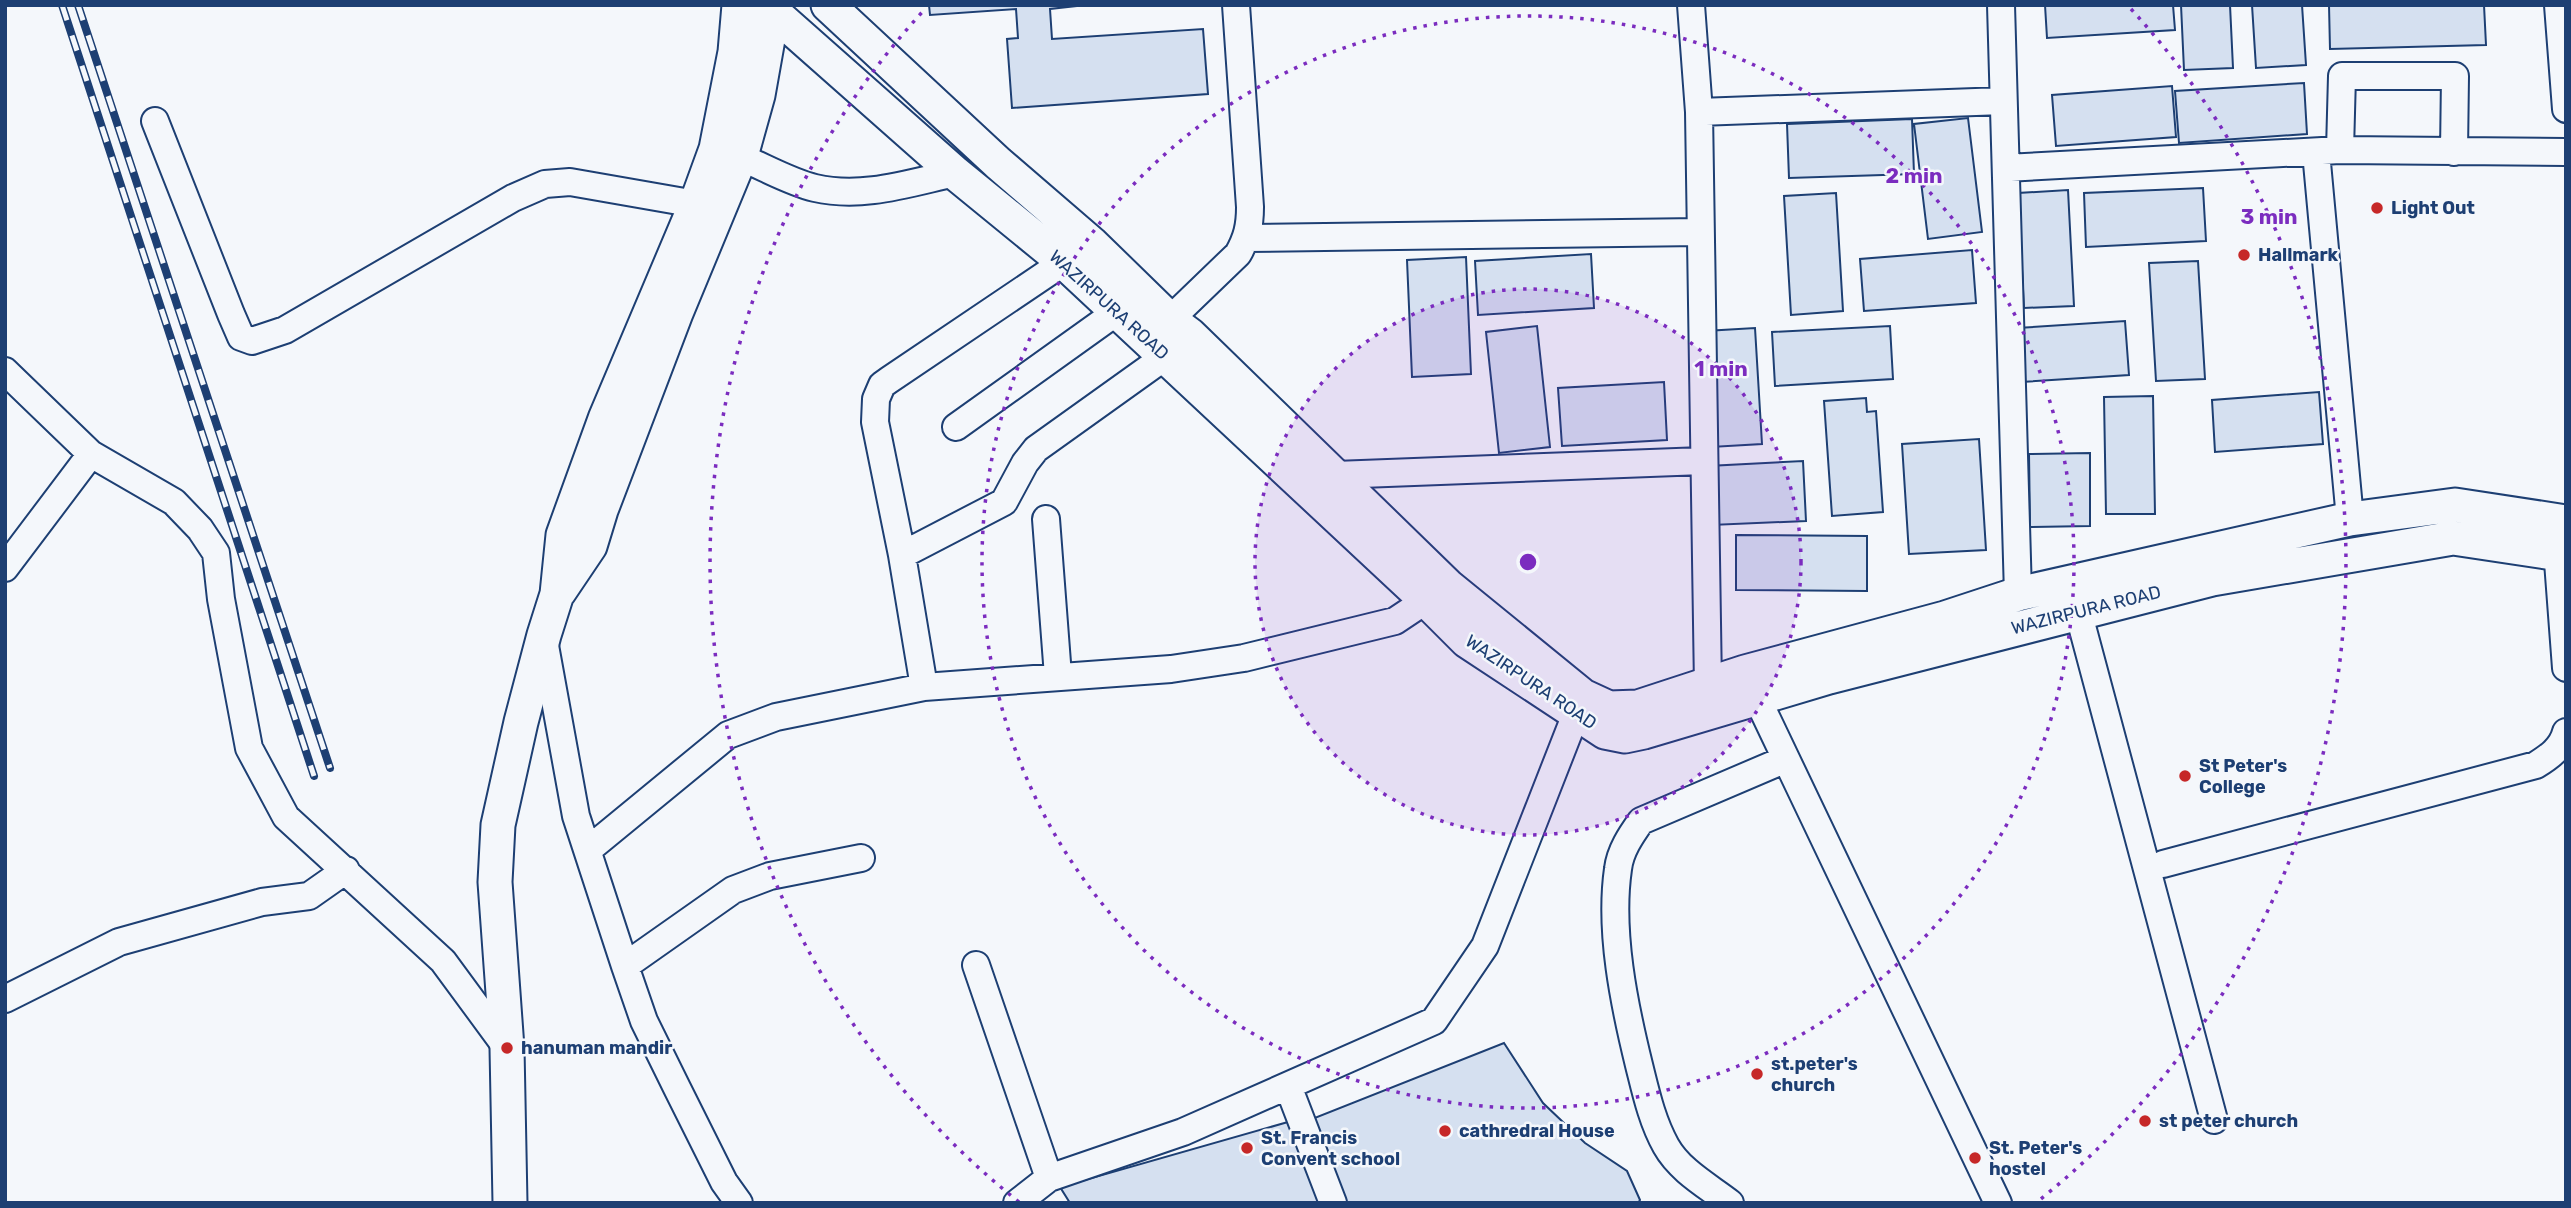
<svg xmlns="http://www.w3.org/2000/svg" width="2571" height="1208" font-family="Rubik,sans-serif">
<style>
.building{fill:#d5e0f0;stroke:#1d3f73;stroke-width:2}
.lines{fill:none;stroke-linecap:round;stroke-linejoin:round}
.minor-casing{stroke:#1d3f73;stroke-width:30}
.major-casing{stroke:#1d3f73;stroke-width:37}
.minor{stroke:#f4f7fb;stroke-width:26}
.major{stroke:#f4f7fb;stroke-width:33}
.rail-casing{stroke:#1d3f73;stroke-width:8}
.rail{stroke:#f4f7fb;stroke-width:5;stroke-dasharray:16;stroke-linecap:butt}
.ring{fill:none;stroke:#7b2cbf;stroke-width:3.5;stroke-dasharray:3.5 7}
.poi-dot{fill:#c62828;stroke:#f4f7fb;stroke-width:2.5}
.labels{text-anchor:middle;stroke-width:5;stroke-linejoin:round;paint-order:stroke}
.poi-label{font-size:18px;font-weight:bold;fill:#1d3f73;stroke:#f4f7fb;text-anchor:start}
.street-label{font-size:18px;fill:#1d3f73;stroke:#f4f7fb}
.centre{fill:#7b2cbf;stroke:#f4f7fb;stroke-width:3.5}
.ring-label{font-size:21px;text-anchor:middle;font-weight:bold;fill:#7b2cbf;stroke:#f4f7fb;stroke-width:5;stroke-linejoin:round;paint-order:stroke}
</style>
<rect width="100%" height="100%" fill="#f4f7fb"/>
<path class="building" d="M 929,5 L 1086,5 L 1050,9 L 1052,39 L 1203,29 L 1208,94 L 1012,108 L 1007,39 L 1018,38 L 1016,9 L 930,15 Z
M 2045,5 L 2173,5 L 2175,30 L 2047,38 Z
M 2181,5 L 2230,5 L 2233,68 L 2184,70 Z
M 2252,5 L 2302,5 L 2306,65 L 2256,68 Z
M 2329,5 L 2484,5 L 2486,45 L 2330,49 Z
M 2304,83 L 2307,134 L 2179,143 L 2175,91 Z
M 2172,86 L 2176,137 L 2056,146 L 2052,95 Z
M 1968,118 L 1982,232 L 1928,239 L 1914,124 Z
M 1912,119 L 1914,174 L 1789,178 L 1787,124 Z
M 2203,188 L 2206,241 L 2086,247 L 2084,193 Z
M 2068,190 L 2074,306 L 2024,308 L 2018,193 Z
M 1836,193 L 1843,311 L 1791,315 L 1784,196 Z
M 1972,250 L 1976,303 L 1864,311 L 1860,259 Z
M 1591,254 L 1594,308 L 1478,315 L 1475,261 Z
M 1466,257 L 1471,374 L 1412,377 L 1407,260 Z
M 2198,261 L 2205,379 L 2156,381 L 2149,263 Z
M 2125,321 L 2129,375 L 2021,382 L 2017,328 Z
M 1537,326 L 1550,447 L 1499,453 L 1486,332 Z
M 1890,326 L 1893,379 L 1775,386 L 1772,332 Z
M 1755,328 L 1762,444 L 1711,447 L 1705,331 Z
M 1664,382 L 1667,440 L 1562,446 L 1558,388 Z
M 2319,392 L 2323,444 L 2215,452 L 2212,400 Z
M 2153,396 L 2155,514 L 2106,514 L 2104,397 Z
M 1866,398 L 1867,412 L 1876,411 L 1883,512 L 1832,516 L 1824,401 Z
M 1979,439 L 1986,550 L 1909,554 L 1902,444 Z
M 2090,453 L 2090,526 L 2030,527 L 2029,454 Z
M 1803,461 L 1806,521 L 1711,525 L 1708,466 Z
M 1736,535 L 1867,536 L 1867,591 L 1736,590 Z
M 1504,1043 L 1543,1103 L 1585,1143 L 1627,1171 L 1640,1200 L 1638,1203 L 1346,1203 L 1312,1119 Z
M 1288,1122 L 1320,1203 L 1070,1203 L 1060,1187 Z"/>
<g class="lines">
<defs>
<path id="minor" d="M 1691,5 L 1699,112 L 1708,686
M 2001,5 L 2018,594
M 2558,5 L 2566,109
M 1699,112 L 2003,101
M 155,121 L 231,314 L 241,337 L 252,341 L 285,330 L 513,198 L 545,184 L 570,182 L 696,204
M 2340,150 L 2342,76 L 2455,76 L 2454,152
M 724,151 C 755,161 785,181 815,188 C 863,199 909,183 955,173
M 2316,152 L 2350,519
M 2006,168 L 2340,150 L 2566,152
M 1247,238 L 1699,232
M 1156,333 L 1238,254 C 1247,238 1250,226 1250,207 L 1236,5
M 5,371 L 91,454 L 174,502 L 200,529 L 216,553 L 221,599 L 249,748 L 286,817 L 443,961 L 507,1048
M 956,427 L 1132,301
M 1335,475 L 1703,461
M 1046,519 L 1058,676
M 2556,535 L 2566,668
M 902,555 L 1004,502 L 1025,463 L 1036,449 L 1166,356 L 1178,345
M 5,568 L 91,454
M 2078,611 L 2214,1120
M 544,640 L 576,816 L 625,966 L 644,1021 L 677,1088 L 724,1182 L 739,1203
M 924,687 L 902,555 L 875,422 L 876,399 L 882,385 L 889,380 L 1064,262
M 1757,698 L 1998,1203
M 588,850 L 728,735 L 776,717 L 924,687 L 1171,669 L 1244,658 L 1395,621 L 1440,591
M 2163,864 L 2536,765 C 2549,757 2562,748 2566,732
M 976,965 L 1049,1178
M 625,966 L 733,890 L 770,876 L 861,858
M 5,999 L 119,942 L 262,902 L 309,896 L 346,870
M 1288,1086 L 1333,1203
M 1017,1203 L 1049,1178 L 1183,1132 L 1434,1021 L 1485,946 L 1583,696
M 1730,1203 C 1708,1186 1680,1171 1666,1146 C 1652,1121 1646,1093 1639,1065 C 1624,1004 1609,931 1618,869 C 1620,851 1631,835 1641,821 L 1786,759"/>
<path id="major" d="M 752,5 L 773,12 L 955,173 L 1064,262 L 1427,601 L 1467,641 L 1605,732 L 1625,736 L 1644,732 L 1829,677 L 2212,579 L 2453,538 L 2566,555
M 828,5 L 998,163 L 1092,244 L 1170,320 L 1190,335 L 1448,586 L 1583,696 L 1609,708 L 1638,707 L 1745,672 L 1945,618 L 2018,594 L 2350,519 L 2455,505 L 2566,522
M 559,592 L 590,546 L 601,510 L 676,313 L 741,156 L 758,95 L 774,5
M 510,1203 L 507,1048 L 495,882 L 498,825 L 521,722 L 544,635 L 557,594 L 563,535 L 605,419 L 696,204 L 716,149 L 735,52 L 739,5"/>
</defs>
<use href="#minor" class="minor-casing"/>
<use href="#major" class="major-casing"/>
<use href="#minor" class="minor"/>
<use href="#major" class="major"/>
<defs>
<path id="rail" d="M 62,5 L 314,776
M 78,5 L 330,768"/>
</defs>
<use href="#rail" class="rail-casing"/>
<use href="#rail" class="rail"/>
</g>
<circle cx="1528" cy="562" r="273" fill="#7b2cbf" fill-opacity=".12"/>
<g class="ring">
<circle cx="1528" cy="562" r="273"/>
<circle cx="1528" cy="562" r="546"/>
<path d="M1019 1202A818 818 0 0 1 925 9M2131 9A818 818 0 0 1 2037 1202"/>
</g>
<g class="poi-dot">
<circle cx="2377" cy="208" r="7"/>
<circle cx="2244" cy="255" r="7"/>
<circle cx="2185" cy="776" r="7"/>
<circle cx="507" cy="1048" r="7"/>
<circle cx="1757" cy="1074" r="7"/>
<circle cx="2145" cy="1121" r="7"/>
<circle cx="1445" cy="1131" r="7"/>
<circle cx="1247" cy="1148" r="7"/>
<circle cx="1975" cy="1158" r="7"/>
</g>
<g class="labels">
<g class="poi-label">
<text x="2391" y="214">Light Out</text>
<text x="2258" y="261">Hallmark</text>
<text x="2199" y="772">St Peter's<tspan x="2199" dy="21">College</tspan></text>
<text x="521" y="1054">hanuman mandir</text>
<text x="1771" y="1070">st.peter's<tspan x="1771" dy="21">church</tspan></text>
<text x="2159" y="1127">st peter church</text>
<text x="1459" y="1137">cathredral House</text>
<text x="1261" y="1144">St. Francis<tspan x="1261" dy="21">Convent school</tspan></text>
<text x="1989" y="1154">St. Peter's<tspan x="1989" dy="21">hostel</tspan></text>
</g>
<g class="street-label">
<text transform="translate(1109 305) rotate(42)" y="6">WAZIRPURA ROAD</text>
<text transform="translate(2086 610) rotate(-14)" y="6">WAZIRPURA ROAD</text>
<text transform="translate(1531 682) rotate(34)" y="6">WAZIRPURA ROAD</text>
</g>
</g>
<circle cx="1528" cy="562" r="10" class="centre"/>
<g class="ring-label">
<text x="1914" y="183">2 min</text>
<text x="2269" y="224">3 min</text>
<text x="1721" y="376">1 min</text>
</g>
<rect width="2571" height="1208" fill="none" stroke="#1d3f73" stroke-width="14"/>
</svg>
